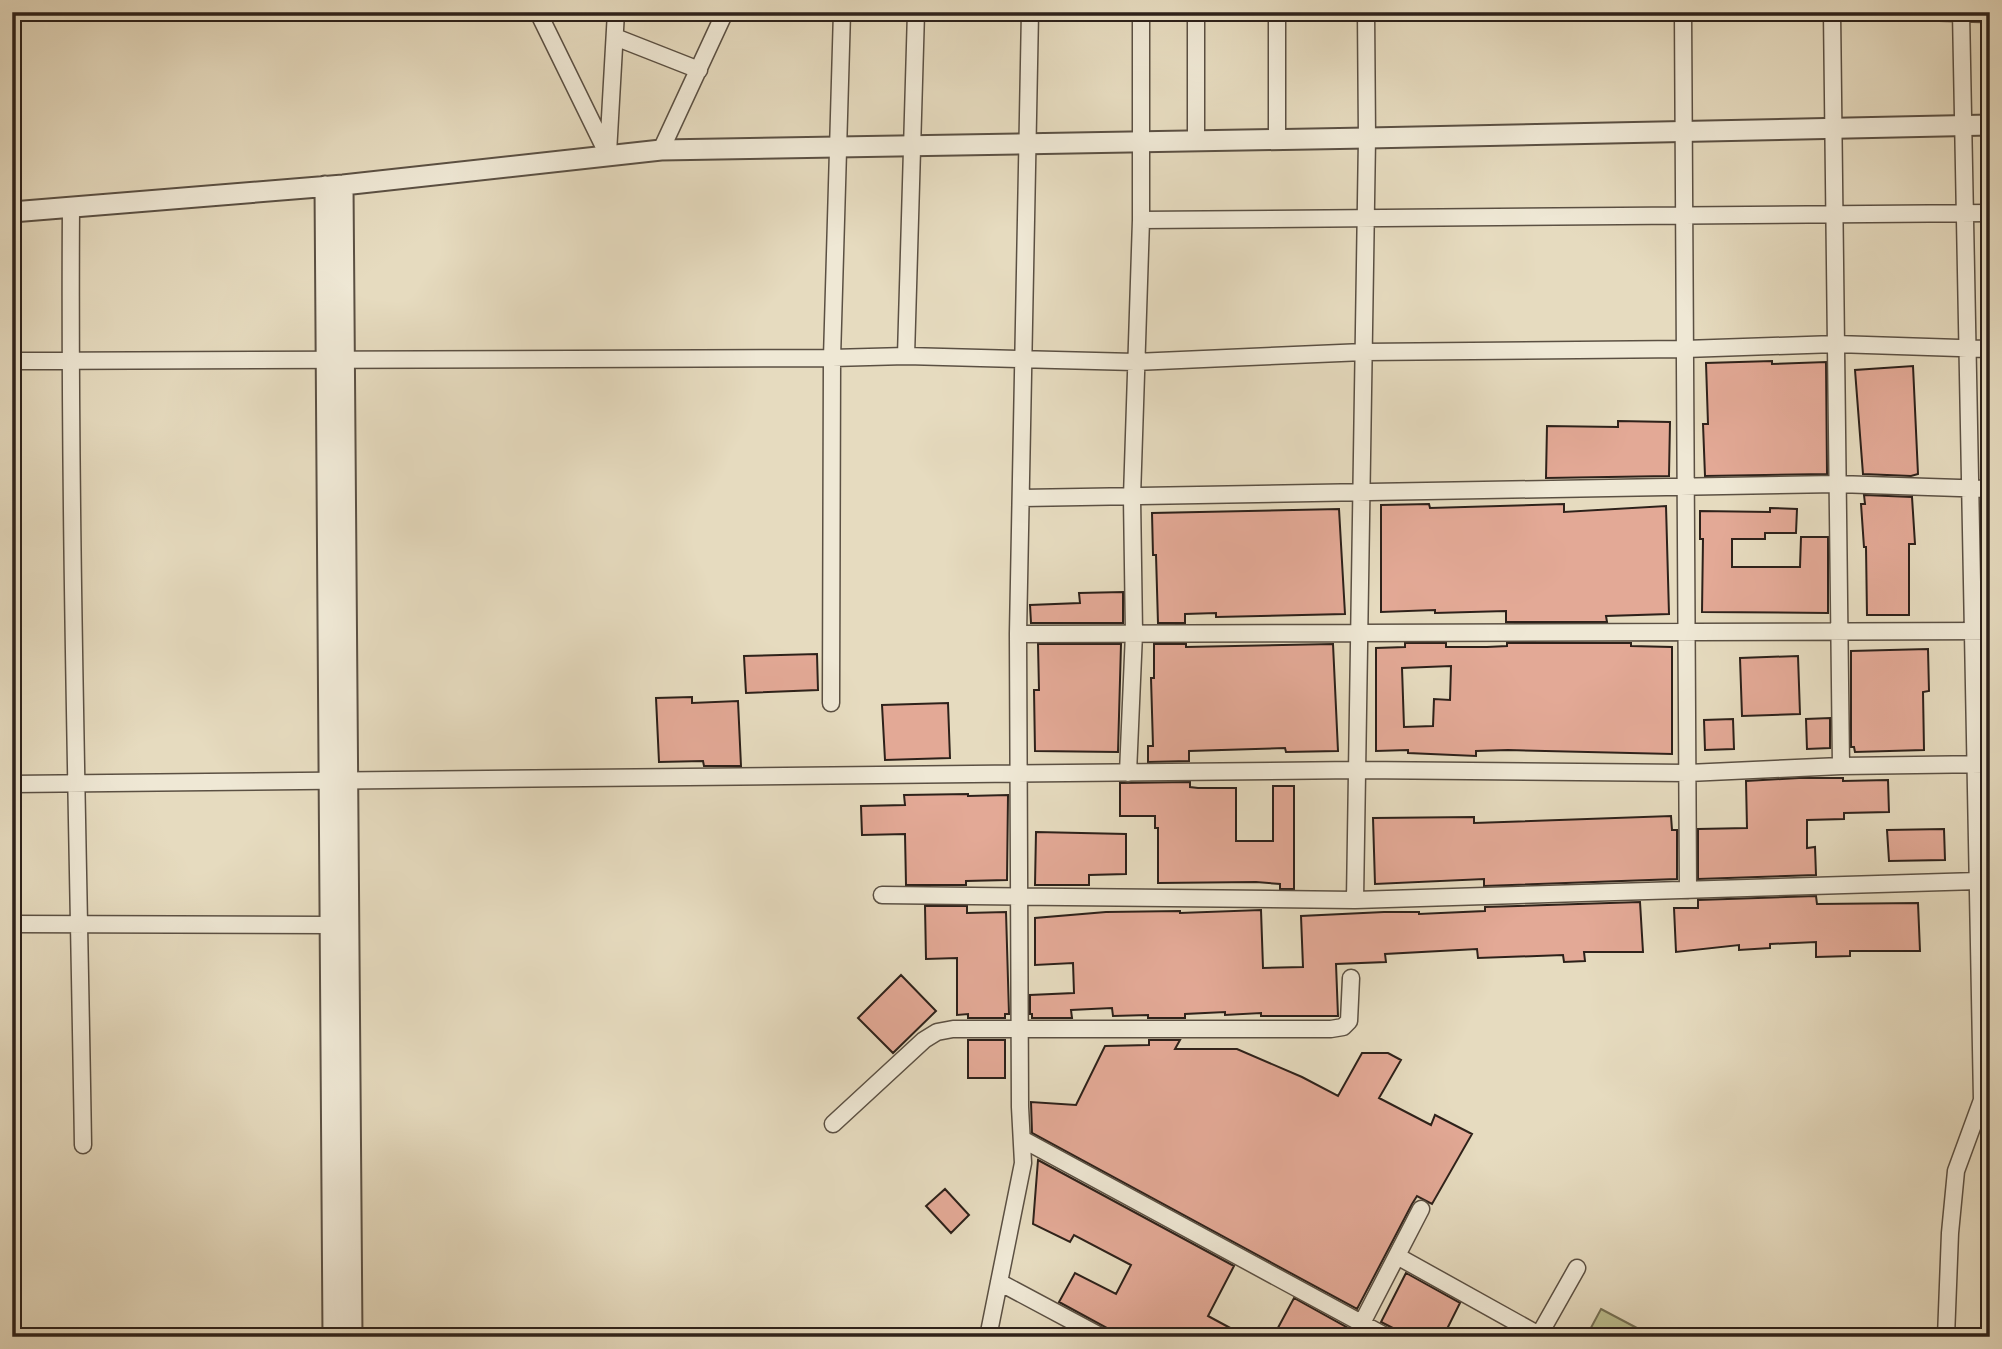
<svg xmlns="http://www.w3.org/2000/svg" width="2002" height="1349" font-family="'EB Garamond',serif">
<style>
.green{fill:#bbbe8e;stroke:#747054;stroke-width:2}
.building{fill:#e3a996;stroke:#2d211a;stroke-width:2;fill-rule:evenodd}
.lines{fill:none;stroke-linecap:round;stroke-linejoin:round}
.minor-casing{stroke:#5b5043;stroke-width:19}
.tertiary-casing{stroke:#5b5043;stroke-width:23}
.minor{stroke:#efe8d5;stroke-width:16}
.tertiary{stroke:#efe8d5;stroke-width:19}
</style>
<rect width="100%" height="100%" fill="#e6dbbf"/>
<filter id="stains"><feTurbulence type="fractalNoise" baseFrequency=".00286" numOctaves="4"/><feColorMatrix values="0 0 0 0 .2 0 0 0 0 .09 0 0 0 0 .02 0 0 0 .5 -.17"/></filter>
<radialGradient id="worn" r=".72"><stop offset=".6" stop-color="#630" stop-opacity="0"/><stop offset="1" stop-color="#630" stop-opacity=".3"/></radialGradient>
<path class="green" d="M 1601,1309 L 1654,1337 L 1586,1337 Z"/>
<path class="building" d="M 1772,361 L 1772,364 L 1826,362 L 1827,474 L 1705,476 L 1703,424 L 1708,424 L 1706,363 Z
M 1913,366 L 1918,474 L 1911,476 L 1863,474 L 1855,370 Z
M 1618,421 L 1670,422 L 1669,476 L 1546,478 L 1547,426 L 1618,427 Z
M 1864,495 L 1912,497 L 1915,544 L 1909,544 L 1909,615 L 1867,615 L 1866,547 L 1864,547 L 1861,504 L 1865,504 Z
M 1429,504 L 1430,508 L 1564,504 L 1564,512 L 1666,506 L 1669,614 L 1606,616 L 1607,622 L 1506,622 L 1506,611 L 1435,613 L 1435,610 L 1381,612 L 1381,505 Z
M 1770,508 L 1797,509 L 1796,533 L 1765,533 L 1765,539 L 1732,539 L 1732,567 L 1800,567 L 1801,537 L 1828,537 L 1828,613 L 1702,612 L 1703,539 L 1700,539 L 1700,511 L 1770,512 Z
M 1339,509 L 1345,614 L 1216,617 L 1216,613 L 1185,614 L 1185,623 L 1158,623 L 1156,555 L 1153,555 L 1152,513 Z
M 1123,592 L 1123,623 L 1031,623 L 1030,605 L 1080,603 L 1079,593 Z
M 1405,643 L 1446,643 L 1446,647 L 1487,647 L 1507,646 L 1507,643 L 1631,643 L 1631,646 L 1672,647 L 1672,754 L 1508,750 L 1476,751 L 1476,756 L 1408,753 L 1408,750 L 1376,751 L 1376,648 L 1405,647 ZM 1451,666 L 1450,700 L 1434,699 L 1433,726 L 1404,727 L 1402,668 Z
M 1038,644 L 1121,644 L 1118,752 L 1035,751 L 1034,690 L 1039,690 Z
M 1154,644 L 1186,644 L 1186,647 L 1333,644 L 1338,751 L 1286,752 L 1285,748 L 1189,751 L 1189,761 L 1148,762 L 1148,746 L 1153,746 L 1151,678 L 1154,678 Z
M 1928,649 L 1929,691 L 1923,692 L 1924,750 L 1855,752 L 1854,747 L 1851,747 L 1851,651 Z
M 817,654 L 818,690 L 746,693 L 744,656 Z
M 1798,656 L 1800,714 L 1742,716 L 1740,658 Z
M 692,697 L 692,703 L 738,701 L 741,766 L 704,766 L 703,761 L 659,762 L 656,698 Z
M 948,703 L 950,758 L 885,760 L 882,705 Z
M 1830,718 L 1830,748 L 1807,749 L 1806,719 Z
M 1733,719 L 1734,749 L 1705,750 L 1704,720 Z
M 1799,778 L 1843,778 L 1843,781 L 1888,780 L 1889,812 L 1844,813 L 1844,819 L 1807,820 L 1807,848 L 1815,847 L 1816,875 L 1698,879 L 1698,829 L 1747,828 L 1746,781 Z
M 1190,782 L 1190,787 L 1198,788 L 1236,788 L 1236,841 L 1273,841 L 1273,786 L 1294,786 L 1294,889 L 1280,889 L 1280,884 L 1256,882 L 1158,883 L 1158,828 L 1155,828 L 1155,816 L 1120,816 L 1120,783 Z
M 968,794 L 968,796 L 1008,795 L 1007,880 L 966,881 L 966,885 L 906,885 L 905,834 L 862,835 L 861,806 L 905,805 L 904,795 Z
M 1671,816 L 1672,830 L 1677,830 L 1677,879 L 1484,886 L 1484,879 L 1375,884 L 1373,818 L 1474,817 L 1474,823 Z
M 1944,829 L 1945,860 L 1889,861 L 1887,830 Z
M 1036,832 L 1126,834 L 1126,874 L 1089,875 L 1089,885 L 1035,885 Z
M 1816,896 L 1817,904 L 1918,903 L 1920,951 L 1850,951 L 1850,956 L 1816,957 L 1816,942 L 1770,944 L 1770,948 L 1739,950 L 1739,945 L 1676,952 L 1674,908 L 1698,908 L 1698,900 Z
M 1640,902 L 1643,952 L 1584,952 L 1585,961 L 1564,962 L 1563,955 L 1478,958 L 1477,949 L 1385,954 L 1386,962 L 1336,964 L 1338,1016 L 1261,1016 L 1261,1013 L 1225,1015 L 1225,1012 L 1185,1014 L 1185,1018 L 1148,1018 L 1148,1015 L 1113,1016 L 1112,1008 L 1071,1010 L 1072,1018 L 1032,1018 L 1032,1014 L 1030,1014 L 1030,995 L 1074,993 L 1073,963 L 1035,965 L 1035,918 L 1106,912 L 1180,911 L 1180,913 L 1261,910 L 1263,968 L 1303,967 L 1301,916 L 1384,912 L 1419,912 L 1419,914 L 1485,911 L 1485,907 Z
M 925,906 L 967,906 L 967,913 L 1006,912 L 1009,1014 L 1005,1014 L 1005,1018 L 968,1018 L 968,1014 L 957,1015 L 957,958 L 926,959 Z
M 901,975 L 936,1011 L 893,1053 L 858,1018 Z
M 968,1040 L 1005,1040 L 1005,1078 L 968,1078 Z
M 1149,1040 L 1180,1040 L 1175,1049 L 1237,1049 L 1302,1077 L 1338,1096 L 1362,1053 L 1388,1053 L 1401,1060 L 1379,1098 L 1431,1125 L 1435,1115 L 1472,1134 L 1432,1204 L 1417,1196 L 1412,1204 L 1357,1309 L 1032,1133 L 1031,1102 L 1076,1105 L 1105,1046 L 1149,1045 Z
M 1038,1160 L 1234,1266 L 1208,1316 L 1247,1337 L 1112,1337 L 1107,1328 L 1059,1302 L 1075,1273 L 1116,1294 L 1131,1265 L 1074,1235 L 1070,1242 L 1033,1224 Z
M 945,1189 L 969,1215 L 951,1233 L 926,1206 Z
M 1406,1273 L 1460,1303 L 1443,1337 L 1397,1337 L 1393,1328 L 1381,1322 Z
M 1294,1298 L 1348,1328 L 1343,1337 L 1273,1337 Z"/>
<g class="lines">
<defs>
<path id="minor" d="M 538,12 L 608,155
M 1683,12 L 1688,890
M 1832,12 L 1841,766
M 1922,12 L 1990,14
M 1961,12 L 1982,1100
M 615,37 L 699,70
M 1277,140 L 1277,12
M 1196,141 L 1196,12
M 661,150 L 725,12
M 608,153 L 616,12
M 71,206 C 69,519 78,832 83,1145
M 1141,220 L 1990,213
M 906,356 L 916,12
M 12,361 L 832,358 L 906,356 L 1135,362 L 1364,352 L 1685,349 L 1836,344 L 1990,349
M 1022,498 L 1837,484 L 1990,489
M 1018,634 L 1990,631
M 831,703 L 832,358 L 842,12
M 1128,773 L 1134,633 L 1132,497 L 1141,220 L 1141,12
M 12,784 L 1357,770 L 1688,773 L 1841,766 L 1990,764
M 882,895 L 1355,900 L 1367,138 L 1366,12
M 1355,900 L 1978,881
M 12,924 L 330,925
M 833,1124 L 924,1040 L 937,1032 L 953,1029 L 1331,1029 L 1343,1027 L 1349,1021 L 1351,978
M 1022,1139 L 1387,1337
M 1397,1256 L 1539,1335
M 999,1282 L 1102,1337
M 1362,1323 L 1421,1209
M 988,1337 L 1023,1163 L 1020,1107 L 1018,634 L 1030,12
M 1538,1337 L 1577,1268
M 1946,1337 L 1950,1233 L 1956,1171 L 1982,1100 L 1990,1108"/>
<path id="tertiary" d="M 343,185 L 352,1337
M 325,186 L 333,1337
M 12,212 L 343,185 L 661,150 L 1367,138 L 1990,125"/>
</defs>
<use href="#minor" class="minor-casing"/>
<use href="#tertiary" class="tertiary-casing"/>
<use href="#minor" class="minor"/>
<use href="#tertiary" class="tertiary"/>
</g>
<rect width="2002" height="1349" fill="none" stroke="#e6dbbf" stroke-width="42"/>
<rect x="14" y="14" width="1974" height="1321" fill="none" stroke="#2d211a" stroke-width="3.5"/>
<rect x="21" y="21" width="1960" height="1307" fill="none" stroke="#2d211a" stroke-width="2"/>
<rect width="100%" height="100%" filter="url(#stains)"/>
<rect width="100%" height="100%" fill="url(#worn)"/>
</svg>
